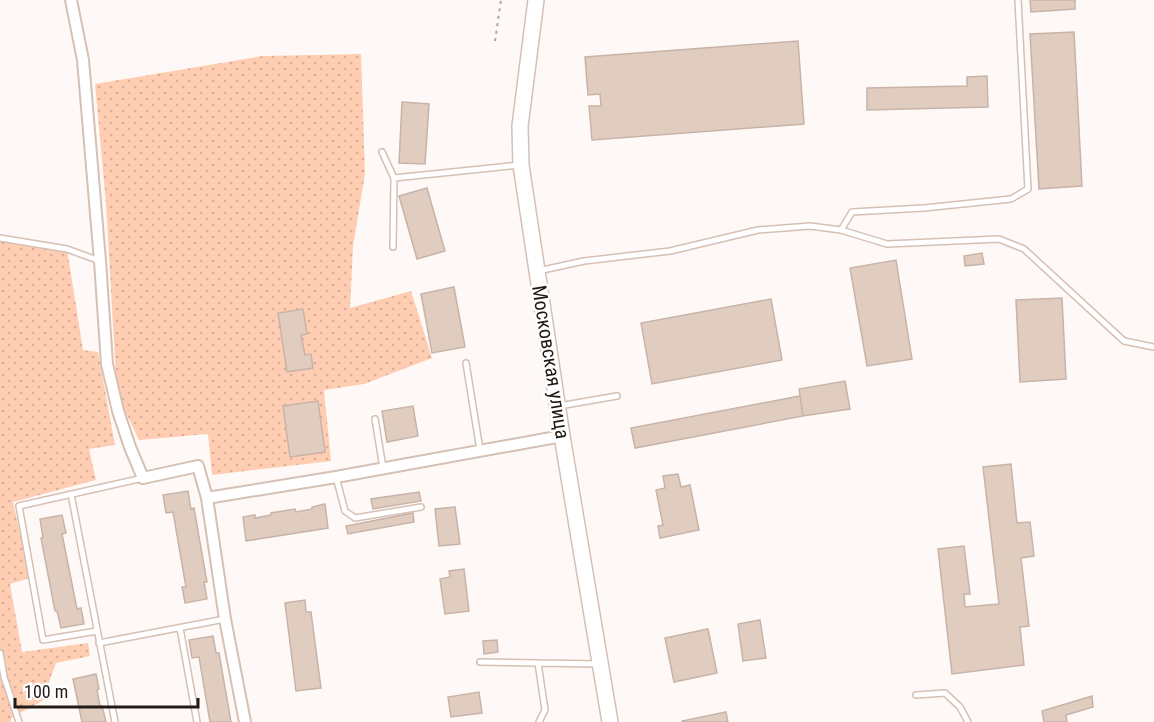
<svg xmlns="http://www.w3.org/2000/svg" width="1154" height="722" font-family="'Roboto Condensed',sans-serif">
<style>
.grass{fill:url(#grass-dots)}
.building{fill:#e1ccc0;stroke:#c8b3a8;stroke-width:1.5}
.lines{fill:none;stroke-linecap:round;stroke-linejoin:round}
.lane-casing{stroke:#d5c0b4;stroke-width:8}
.street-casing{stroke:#d5c0b4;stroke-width:14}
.secondary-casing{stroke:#d5c0b4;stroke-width:18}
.path{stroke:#aca6a3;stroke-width:2;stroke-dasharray:3 4.5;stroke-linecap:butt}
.lane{stroke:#fff;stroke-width:5}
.street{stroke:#fff;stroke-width:10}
.secondary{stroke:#fff;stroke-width:15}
.labels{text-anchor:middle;stroke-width:5;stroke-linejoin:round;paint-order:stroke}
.street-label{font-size:20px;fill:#221a16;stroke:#fff}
</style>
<defs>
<pattern id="grass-dots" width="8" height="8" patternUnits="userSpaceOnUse" patternTransform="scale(1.5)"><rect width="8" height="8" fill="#ffcdb2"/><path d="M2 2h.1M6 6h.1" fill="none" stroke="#daaf98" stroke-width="1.8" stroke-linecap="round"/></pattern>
</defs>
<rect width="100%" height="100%" fill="#fef9f7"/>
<path class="grass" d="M 361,54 L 365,174 L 353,246 L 350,308 L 411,291 L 432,358 L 364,384 L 324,390 L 331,461 L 212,475 L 208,434 L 139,440 L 117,394 L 106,204 L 95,84 L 263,56 Z
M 0,238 L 67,249 L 83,350 L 98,352 L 115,445 L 89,449 L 96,480 L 13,502 L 30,578 L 10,584 L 22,652 L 88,643 L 90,656 L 56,663 L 42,701 L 11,718 L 11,722 L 0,722 Z"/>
<path class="building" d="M 1030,0 L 1075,0 L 1075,9 L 1031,12 Z
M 1074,32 L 1082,186 L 1039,189 L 1030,34 Z
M 798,41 L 804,124 L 592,140 L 589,106 L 601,106 L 600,94 L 588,95 L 585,57 Z
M 987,76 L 988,107 L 867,110 L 867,88 L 967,86 L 967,77 Z
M 402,102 L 429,104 L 425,164 L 399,163 Z
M 427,188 L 445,251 L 417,259 L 399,196 Z
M 982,253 L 984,264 L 965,266 L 964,256 Z
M 896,260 L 912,359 L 867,366 L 850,268 Z
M 454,287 L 465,347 L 432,353 L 421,294 Z
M 1062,298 L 1066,379 L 1020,382 L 1016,300 Z
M 771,299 L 782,360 L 652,384 L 641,323 Z
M 303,309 L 307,334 L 301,335 L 305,355 L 311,354 L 313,368 L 287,372 L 278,313 Z
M 845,381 L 850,409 L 803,416 L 799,389 Z
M 800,396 L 803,416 L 635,448 L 631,428 Z
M 318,401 L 325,452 L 290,457 L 283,406 Z
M 413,406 L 418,436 L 387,442 L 382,411 Z
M 1011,464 L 1017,523 L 1030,522 L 1034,556 L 1021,558 L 1029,626 L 1020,627 L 1024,665 L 952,674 L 938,549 L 964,546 L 970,594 L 964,594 L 965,607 L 999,604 L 983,467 Z
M 678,474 L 681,487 L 690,485 L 699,530 L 660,538 L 658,526 L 663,525 L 656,490 L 665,488 L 663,476 Z
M 188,491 L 191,509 L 194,508 L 207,582 L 204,582 L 207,599 L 185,603 L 182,587 L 186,587 L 173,512 L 166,513 L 163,495 Z
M 419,492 L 421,501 L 373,509 L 371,499 Z
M 325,504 L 328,528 L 246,541 L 243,517 L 255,515 L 255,518 L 271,515 L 271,513 L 295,509 L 296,512 L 312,509 L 312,507 Z
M 455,507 L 460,544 L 439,546 L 435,509 Z
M 413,513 L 414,522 L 348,534 L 346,526 Z
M 62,515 L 66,533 L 62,534 L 77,609 L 81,608 L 84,624 L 61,628 L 57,611 L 55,611 L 41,538 L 43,538 L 40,519 Z
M 464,569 L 469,611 L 445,614 L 440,579 L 450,577 L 449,571 Z
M 305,600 L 306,612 L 311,612 L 321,688 L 296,691 L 285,603 Z
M 760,620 L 766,658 L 743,661 L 738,624 Z
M 708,629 L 717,673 L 674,682 L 665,638 Z
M 213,636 L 216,653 L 219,653 L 231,722 L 210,722 L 199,657 L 192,658 L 189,640 Z
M 497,640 L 498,652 L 484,654 L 483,641 Z
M 96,674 L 99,689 L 97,690 L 100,706 L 102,706 L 106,722 L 82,722 L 73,679 Z
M 479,692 L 482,713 L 451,717 L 448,697 Z
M 1092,696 L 1093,707 L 1066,715 L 1067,722 L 1044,722 L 1042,711 Z
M 726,712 L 728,722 L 682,722 L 682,721 Z"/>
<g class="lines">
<defs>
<path id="lane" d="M 382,152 L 394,178 L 519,165
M 841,230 L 887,244 L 999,239 L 1024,249 L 1124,341 L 1154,347
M 0,238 L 67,249 L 100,261
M 393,247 L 394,178
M 538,271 L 584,261 L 670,251 L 758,230 L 810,226 L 841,230 L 852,212 L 924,208 L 1011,199 L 1028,189 L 1018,0
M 466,363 L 480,450
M 559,406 L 617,396
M 375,419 L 383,468
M 336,477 L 345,511 L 355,518 L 421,507
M 71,494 L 115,722
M 180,628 L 197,722
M 97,631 L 43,640 L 19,506 L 143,478
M 99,643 L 225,619
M 0,653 L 4,677 L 19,722
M 480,662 L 598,664
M 538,663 L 545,710 L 539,722
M 916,695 L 945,693 L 960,707 L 968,722"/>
<path id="street" d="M 71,0 L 83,60 L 100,261 L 107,364 L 118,411 L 130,447 L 143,478 L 198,466 L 207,498 L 225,619 L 245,722
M 207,498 L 336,477 L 562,436"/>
<path id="secondary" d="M 536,0 L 520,126 L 521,165 L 562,436 L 610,722"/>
</defs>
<use href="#lane" class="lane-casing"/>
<use href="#street" class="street-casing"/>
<use href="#secondary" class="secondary-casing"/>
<path class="path" d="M 495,41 L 501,0"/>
<use href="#lane" class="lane"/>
<use href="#street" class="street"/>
<use href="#secondary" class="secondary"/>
</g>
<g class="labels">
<g class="street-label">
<text transform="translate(551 362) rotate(81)" y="7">Московская улица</text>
</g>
</g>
<path d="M15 698v9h183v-9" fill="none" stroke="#221a16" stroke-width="3"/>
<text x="24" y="698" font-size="18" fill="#221a16" stroke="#ffffff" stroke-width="4.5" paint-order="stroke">100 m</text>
</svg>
